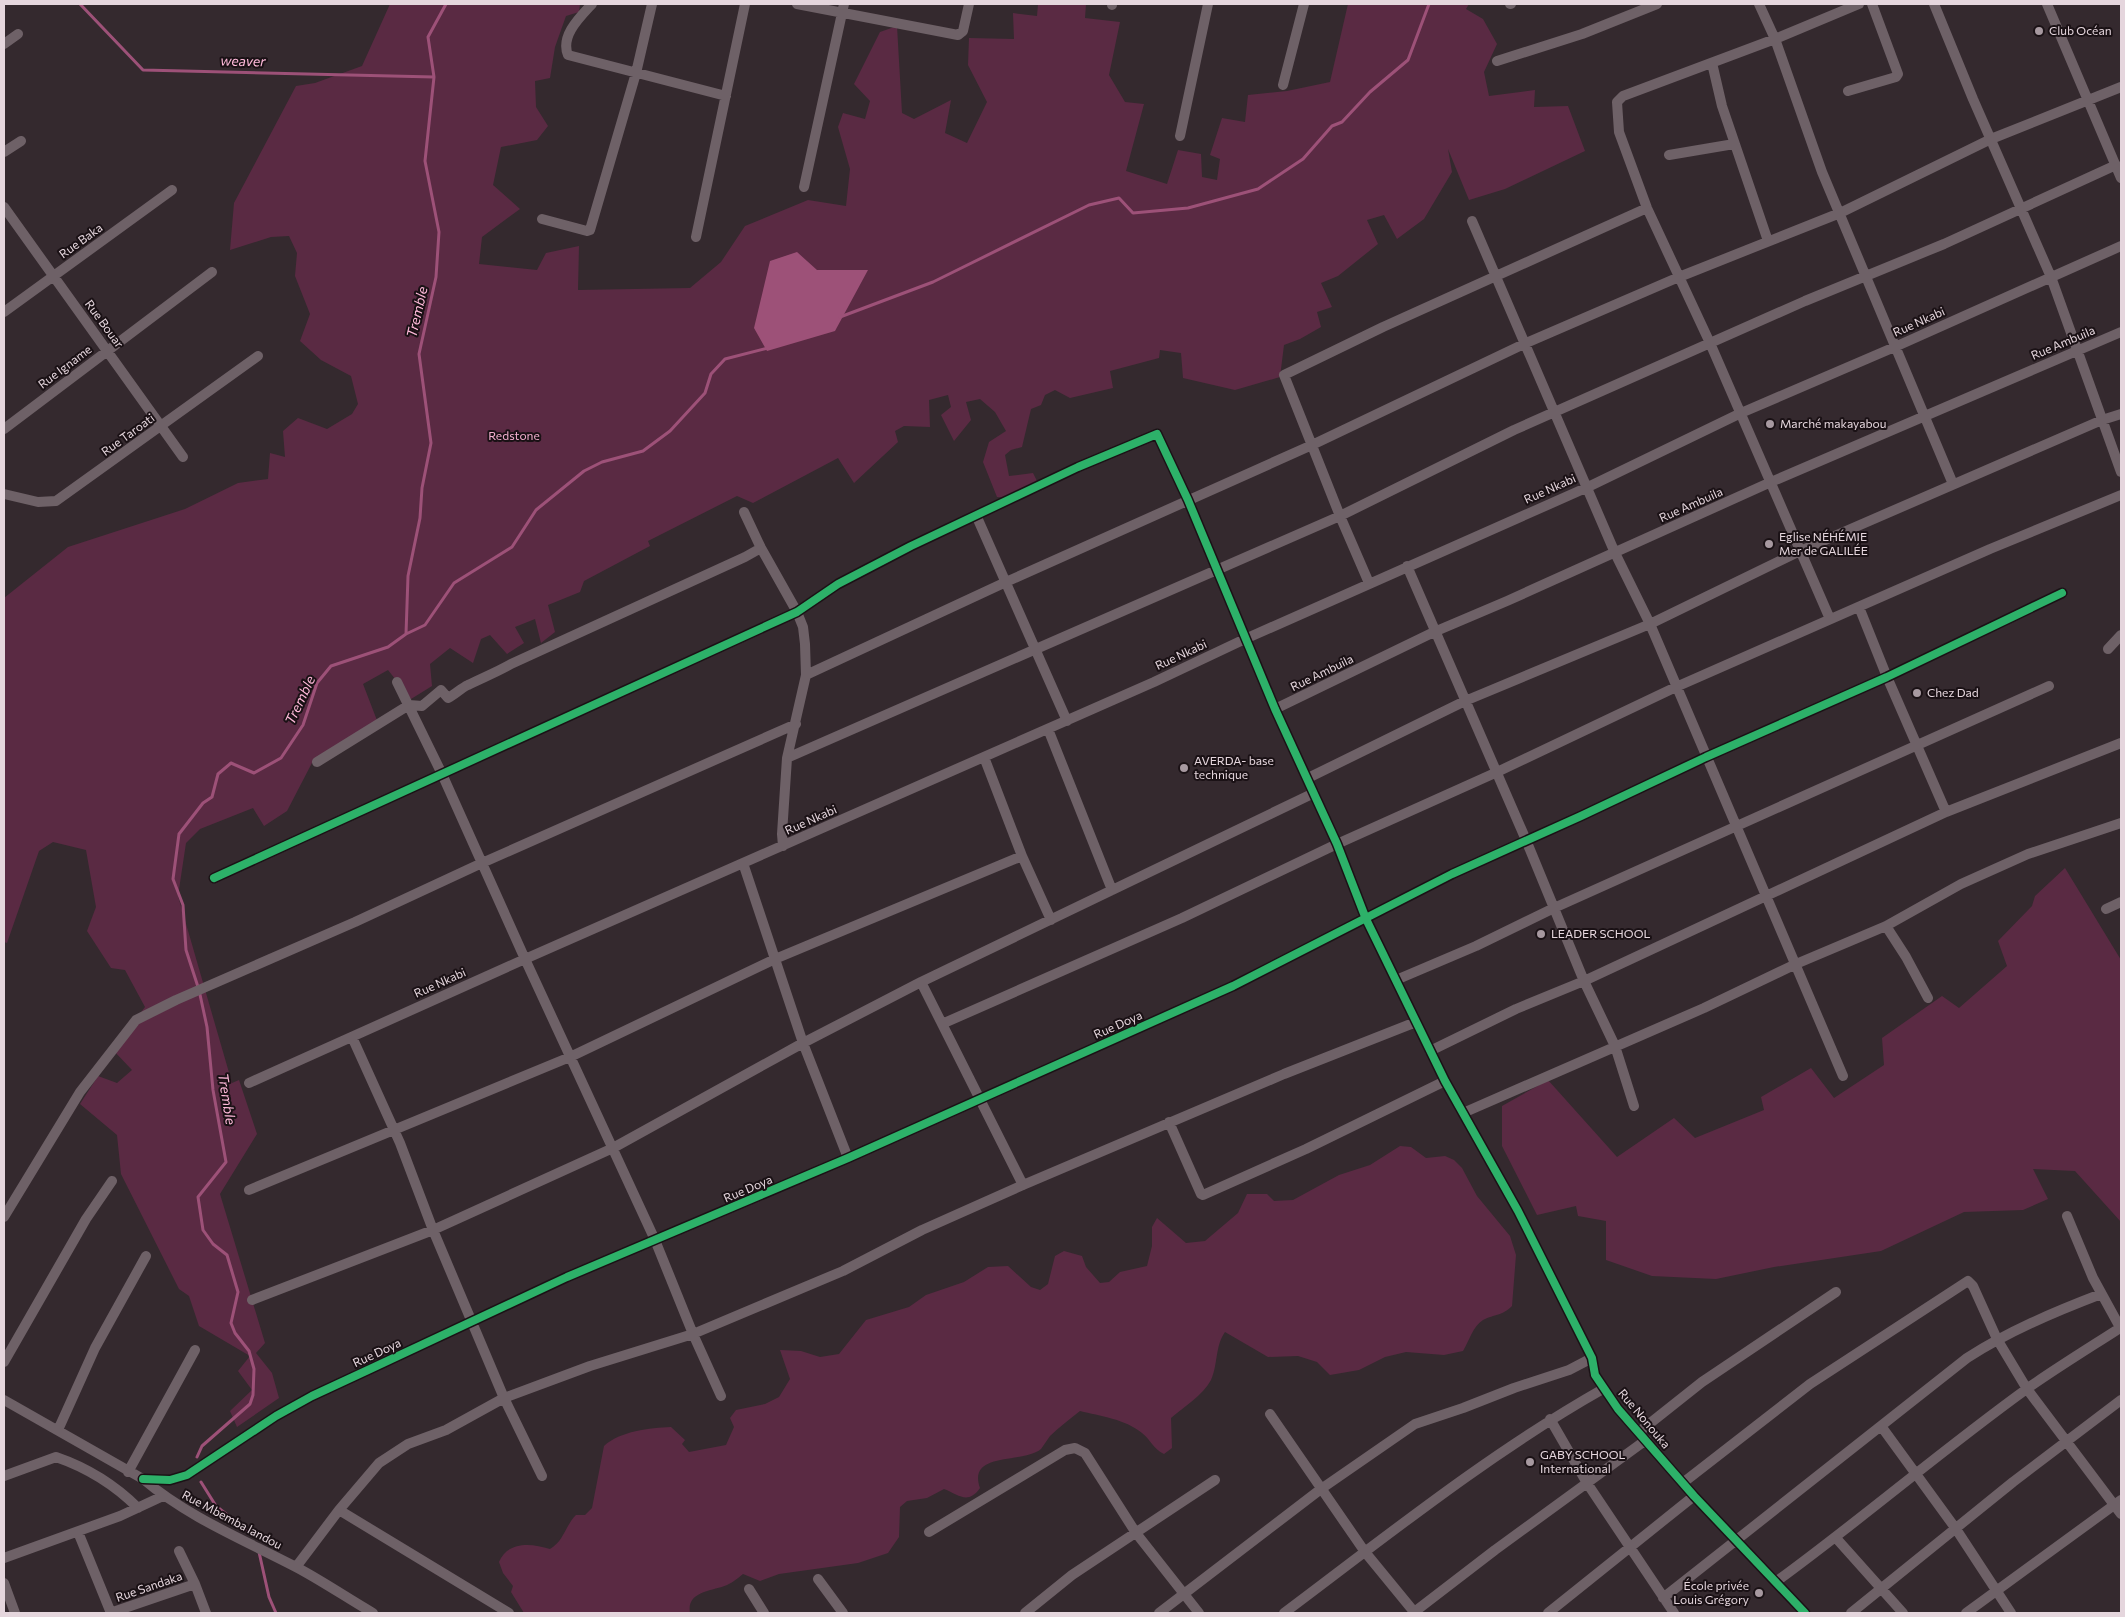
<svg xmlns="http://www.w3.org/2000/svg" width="2125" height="1617" font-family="Commissioner,sans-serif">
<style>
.green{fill:#5a2a43}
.water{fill:#9d5178}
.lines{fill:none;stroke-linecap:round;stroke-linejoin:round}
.stream{stroke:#9d5178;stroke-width:3}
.street{stroke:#6e6167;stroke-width:10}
.cycleway-casing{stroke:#1a1115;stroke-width:11}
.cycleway{stroke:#2db169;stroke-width:8}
.poi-dot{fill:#a799a0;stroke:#1a1115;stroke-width:2}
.labels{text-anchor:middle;stroke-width:4;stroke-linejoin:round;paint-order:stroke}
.poi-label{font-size:12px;fill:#e5d6dd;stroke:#1a1115;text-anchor:start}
.street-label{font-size:12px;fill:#e5d6dd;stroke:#1a1115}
.park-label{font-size:12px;fill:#f4b0d0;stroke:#1a1115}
.water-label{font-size:14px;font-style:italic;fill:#ffbada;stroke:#1a1115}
</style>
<rect width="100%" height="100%" fill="#34292e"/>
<path class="green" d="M 390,4 L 580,4 L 579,12 L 566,16 L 555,47 L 550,78 L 535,81 L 536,107 L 548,126 L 537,140 L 501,147 L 493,185 L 520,209 L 482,237 L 479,264 L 537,270 L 546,253 L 579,246 L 578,290 L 690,288 L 721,262 L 745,226 L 808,200 L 846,206 L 850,169 L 838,127 L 843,113 L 865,119 L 870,101 L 854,84 L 880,32 L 897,26 L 902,113 L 914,119 L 951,100 L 945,133 L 967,143 L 987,102 L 968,65 L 969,38 L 1014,39 L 1013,13 L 1037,16 L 1038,4 L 1086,4 L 1085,18 L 1120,22 L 1109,75 L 1125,102 L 1144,104 L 1126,171 L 1167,184 L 1178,150 L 1201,154 L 1202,177 L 1217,180 L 1220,159 L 1210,155 L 1222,118 L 1245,122 L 1248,95 L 1287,91 L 1330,82 L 1348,4 L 1469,4 L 1466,9 L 1483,19 L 1497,44 L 1484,72 L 1489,96 L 1535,90 L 1534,107 L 1568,106 L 1585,151 L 1505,189 L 1469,200 L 1448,149 L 1452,172 L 1424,219 L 1397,239 L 1384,215 L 1367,220 L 1378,244 L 1338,276 L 1321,283 L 1332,307 L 1317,312 L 1321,327 L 1300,339 L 1284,345 L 1280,377 L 1235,390 L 1183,378 L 1181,353 L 1160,350 L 1159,358 L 1110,371 L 1113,388 L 1070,398 L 1055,390 L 1045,395 L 1041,405 L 1031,409 L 1022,447 L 1011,450 L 1005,455 L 1009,476 L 1033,473 L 1039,485 L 1008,498 L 997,497 L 983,462 L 989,442 L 1006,431 L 995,412 L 980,399 L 966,402 L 971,420 L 954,441 L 941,415 L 951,407 L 948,395 L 929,400 L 930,427 L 904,426 L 895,431 L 898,442 L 854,483 L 838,458 L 753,503 L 737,496 L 648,541 L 650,546 L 584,581 L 580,592 L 548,605 L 555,632 L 541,643 L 535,619 L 515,627 L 524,643 L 507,654 L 490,635 L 481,639 L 473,663 L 450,648 L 430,664 L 432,686 L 411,699 L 388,670 L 363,684 L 378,723 L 314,759 L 287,811 L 264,826 L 253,808 L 200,829 L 186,843 L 178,896 L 232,1083 L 239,1080 L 257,1134 L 220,1194 L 265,1343 L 256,1353 L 272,1373 L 279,1398 L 237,1427 L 230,1411 L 252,1390 L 238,1371 L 250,1356 L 199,1326 L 189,1296 L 179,1289 L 121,1174 L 117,1135 L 80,1104 L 98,1076 L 117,1083 L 132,1070 L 113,1050 L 145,1007 L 125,970 L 111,968 L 87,931 L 96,907 L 86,850 L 53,842 L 39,851 L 7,943 L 4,942 L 4,598 L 68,547 L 185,509 L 238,483 L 268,479 L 270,453 L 285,457 L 283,431 L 298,418 L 327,429 L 352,414 L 358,404 L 351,376 L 321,360 L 300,341 L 310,314 L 295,276 L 297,253 L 289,236 L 271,237 L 230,250 L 234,203 L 296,86 L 315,83 L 362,66 Z
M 2065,868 L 2121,960 L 2121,1222 L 2075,1171 L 2033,1169 L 2048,1199 L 2023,1210 L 1964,1212 L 1881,1251 L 1774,1267 L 1716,1279 L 1652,1276 L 1606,1260 L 1606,1221 L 1578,1216 L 1576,1206 L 1537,1215 L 1502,1146 L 1502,1106 L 1548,1080 L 1617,1157 L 1674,1118 L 1695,1138 L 1764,1110 L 1761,1097 L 1811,1068 L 1834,1098 L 1884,1065 L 1882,1038 L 1942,996 L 1959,1008 L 2007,966 L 1998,941 L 2032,906 L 2035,896 Z
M 1400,1146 L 1411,1147 L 1426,1158 L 1445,1156 L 1454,1160 L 1462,1168 L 1477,1196 L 1510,1236 L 1516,1255 L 1512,1306 C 1502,1316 1495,1314 1483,1320 C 1473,1326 1469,1341 1463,1351 L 1444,1355 L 1406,1352 L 1385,1357 L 1359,1370 L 1330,1375 L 1317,1362 L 1298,1356 L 1268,1357 L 1225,1332 C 1215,1346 1218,1365 1211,1380 C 1203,1395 1184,1407 1171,1418 L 1172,1448 L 1164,1454 C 1153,1449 1151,1440 1142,1433 C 1125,1419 1100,1416 1080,1411 C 1070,1419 1059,1427 1050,1436 C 1047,1440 1044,1445 1041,1449 C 1023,1464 967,1451 980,1488 C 968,1505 959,1495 944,1489 L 927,1498 L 907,1501 L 900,1507 L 899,1537 L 888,1553 L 858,1563 L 779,1574 L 760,1581 L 743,1574 C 738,1578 732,1583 727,1585 C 713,1591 686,1591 690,1613 L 524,1613 L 511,1592 L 513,1586 L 503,1573 L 499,1562 C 508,1541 531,1543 550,1549 C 564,1541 565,1526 576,1515 L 585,1515 L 592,1508 L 604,1446 C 620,1431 650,1428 671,1427 L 685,1440 L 682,1444 L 689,1452 L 726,1445 L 734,1427 L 730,1418 L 736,1410 L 765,1404 L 779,1397 L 790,1379 L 780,1350 L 801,1351 L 820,1357 L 839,1354 L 866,1320 L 909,1307 L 926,1295 L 964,1282 L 988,1267 L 1008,1266 L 1031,1287 L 1040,1290 L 1048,1284 L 1055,1256 L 1064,1251 L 1082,1256 L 1086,1267 L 1100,1283 L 1109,1282 L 1120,1272 L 1147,1266 L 1152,1246 L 1152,1227 L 1157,1218 L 1186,1243 L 1205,1241 L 1238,1213 L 1247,1194 L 1267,1194 L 1274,1201 L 1293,1200 L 1339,1175 L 1370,1165 Z"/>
<path class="water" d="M 797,252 L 817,270 L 868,270 L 835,331 L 767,351 L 754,328 L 770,261 Z"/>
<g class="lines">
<path class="stream" d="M 80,4 L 143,70 L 434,77
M 840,317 L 933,282 L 1089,205 L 1119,198 L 1133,213 L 1188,208 L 1258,189 L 1303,159 L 1332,126 L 1342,122 L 1370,92 L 1408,60 L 1429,4
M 406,634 L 425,625 L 454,583 L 512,547 L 536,510 L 584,471 L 602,462 L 643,451 L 670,431 L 705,393 L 711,374 L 725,359 L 768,348
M 197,1457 L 202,1446 L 250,1404 L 253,1395 L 254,1369 L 249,1351 L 235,1333 L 231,1323 L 238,1292 L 227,1255 L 213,1244 L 203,1230 L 198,1197 L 226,1162 L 213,1090 L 207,1027 L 199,990 L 186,950 L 183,905 L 173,879 L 179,834 L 203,803 L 212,797 L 218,774 L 231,763 L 254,773 L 281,758 L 303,725 L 317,683 L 331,666 L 388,647 L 406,634 L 408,576 L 420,518 L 422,488 L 431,443 L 419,354 L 436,277 L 439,232 L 425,161 L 434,77 L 428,37 L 446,4
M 201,1482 L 216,1506 L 254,1536
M 259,1552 L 269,1597 L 276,1613"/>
<path class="street" d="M 592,4 C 580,17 560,36 568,55 L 726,96
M 797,4 L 958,35 L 963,31 L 969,4
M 1510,4 L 1511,4
M 1759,4 L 1775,39 L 1822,172 L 1953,484
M 1934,4 L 1973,99 L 2051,277 L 2121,472
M 2047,4 L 2121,178
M 1112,5 L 1112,4
M 4,44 L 18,34
M 1497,61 L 1582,34 L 1657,4
M 1712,63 L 1722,106 L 1768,241
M 1283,85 L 1304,4
M 1848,91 L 1896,77 L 1898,74 L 1872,4
M 1180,136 L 1208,4
M 4,152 L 21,141
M 1669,155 L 1734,144
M 804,187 L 844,4
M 4,207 L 183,457
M 542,219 L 587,231 L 590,230 L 636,73 L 652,4
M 1472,221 L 1615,553 L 1650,624 L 1843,1076
M 696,237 L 745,4
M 4,312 L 172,190
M 4,429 L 212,272
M 4,494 L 38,502 L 56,501 L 258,356
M 744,512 L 761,548 L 797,612 L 803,627 L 805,644 L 806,675 L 787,758 L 782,834 L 783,846
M 976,515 L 1067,721
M 1407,566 L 1526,840 L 1584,981 L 1615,1046 L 1634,1106
M 1369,583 L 1340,516 L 1284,375 L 1383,327 L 1647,208
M 1859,607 L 1887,677 L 1946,812
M 1830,619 L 1710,343 L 1647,208 L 1619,132 L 1617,102 L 1623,96 L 1775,39 L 1859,4
M 2108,649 L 2121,635
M 806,675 L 1006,582 L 1312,445 L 1524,344 L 1679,277 L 1840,213 L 1991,139 L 2121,87
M 397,682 L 442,774 L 525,959 L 655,1240 L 693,1334 L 721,1396
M 1275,709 L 1434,632 L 1507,601 L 1771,482 L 2121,332
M 1048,729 L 1112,890
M 984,757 L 1022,856 L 1051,920
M 787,758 L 1340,516 L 1514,430 L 1805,301 L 1944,244 L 2116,165
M 317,762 L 409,705 L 422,706 L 441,690 L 448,698 C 456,694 461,688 468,685 C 482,678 497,672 511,664 L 745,557 L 761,548
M 1308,778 L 1465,701 L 1650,624 L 1800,551 L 2102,420 L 2121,414
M 743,863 L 803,1043 L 848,1158
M 214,878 L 797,612 L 838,584 L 911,546 L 1078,467 L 1157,434 L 1188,500 L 1275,709 L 1337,844 L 1366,919 L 1445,1081 L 1518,1211 L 1592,1358 L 1595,1375 L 1618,1409 L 1694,1496 L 1805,1613
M 2106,909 L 2121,902
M 1886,926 L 1906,957 L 1928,998
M 1396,980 L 1476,946 L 1554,908 L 2049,686
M 921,982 L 1023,1185
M 942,1024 L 1182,918 L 1337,844 L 1495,773 L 1676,687 L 1990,549 L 2121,495
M 352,1037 L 400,1143 L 433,1230 L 504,1398 L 542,1476
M 1430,1051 L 1516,1009 L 1584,981 L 1946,812 L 2121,743
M 249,1083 L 525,959 L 1154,682 L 1245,639 L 1588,487 L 1741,413 L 1897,346 L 2121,246
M 1463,1113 L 1704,1008 L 1796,964 L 1886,926 L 1961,884 L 2028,854 L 2121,823
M 1169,1122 L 1201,1194 L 1203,1195 L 1306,1149 L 1445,1081
M 249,1190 L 570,1057 L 775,959 L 1022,856
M 2067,1216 L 2093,1278 L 2121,1329
M 4,1217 L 80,1092 L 136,1020 L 176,1000 L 355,922 L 482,863 L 796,724
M 252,1300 L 433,1230 L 613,1148 L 803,1043 L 921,982 L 1314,793
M 4,1362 L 86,1219 L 112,1181
M 4,1400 L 143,1479 C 188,1517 242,1539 294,1566 C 321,1580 347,1598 373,1613
M 1270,1414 L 1365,1552 L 1415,1613
M 1550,1419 L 1587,1483 L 1674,1613
M 1881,1426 L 1956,1529 L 2011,1613
M 58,1430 L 95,1348 L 146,1256
M 1639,1432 L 1702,1382 L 1836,1292
M 128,1472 L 195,1350
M 4,1476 L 56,1457 C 88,1468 114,1484 138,1508
M 143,1479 L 170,1480 L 187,1475 L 276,1416 L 312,1396 L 368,1370 L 567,1277 L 848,1158 L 1233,986 L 1452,874 L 1581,816 L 1706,757 L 1887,677 L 2062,593
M 1684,1482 L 1810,1384 L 1968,1281 L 1973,1286 L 1997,1339 L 2027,1389 L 2121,1514
M 339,1510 L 509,1613
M 78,1532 L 111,1613
M 929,1532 L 1065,1450 L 1075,1448 L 1085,1453 L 1136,1533 L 1199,1613
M 1836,1538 L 1903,1613
M 179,1551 L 195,1584 L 206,1613
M 4,1558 L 120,1516 L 163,1496
M 296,1567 L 339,1510 L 379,1463 L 408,1444 L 446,1430 L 504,1398 L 590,1366 L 693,1334 L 843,1271 L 922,1230 L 1023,1185 L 1284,1074 L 1416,1022
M 818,1579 L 843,1613
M 1777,1581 C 1862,1519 1942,1450 2028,1388 C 2058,1367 2089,1348 2120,1328
M 4,1583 L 15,1613
M 749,1589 L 764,1613
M 1663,1598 L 1967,1358 C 2009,1331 2054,1312 2101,1294
M 110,1613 L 195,1584
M 1025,1613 L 1072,1575 L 1215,1480
M 1159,1613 L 1321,1489 L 1415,1424 L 1463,1408 L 1514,1388 L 1569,1370 L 1592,1358
M 1284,1613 C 1388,1535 1490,1453 1603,1389
M 1413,1613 L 1495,1550 L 1646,1440
M 1548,1613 L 1694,1496
M 1851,1613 L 2013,1482 L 2121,1400
M 1966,1613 L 2121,1500"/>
<defs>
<path id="cycleway" d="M 214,878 L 797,612 L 838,584 L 911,546 L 1078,467 L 1157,434 L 1188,500 L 1275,709 L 1337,844 L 1366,919 L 1445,1081 L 1518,1211 L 1592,1358 L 1595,1375 L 1618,1409 L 1694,1496 L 1805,1613
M 143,1479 L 170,1480 L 187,1475 L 276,1416 L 312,1396 L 368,1370 L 567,1277 L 848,1158 L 1233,986 L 1452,874 L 1581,816 L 1706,757 L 1887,677 L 2062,593"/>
</defs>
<use href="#cycleway" class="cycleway-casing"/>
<use href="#cycleway" class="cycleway"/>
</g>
<g class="poi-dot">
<circle cx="2039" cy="31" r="5"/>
<circle cx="1770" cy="424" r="5"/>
<circle cx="1769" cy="544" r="5"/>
<circle cx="1917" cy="693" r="5"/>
<circle cx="1184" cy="768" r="5"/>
<circle cx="1541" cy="934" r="5"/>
<circle cx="1530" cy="1462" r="5"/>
<circle cx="1759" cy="1593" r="5"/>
</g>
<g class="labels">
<g class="poi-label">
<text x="2049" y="35">Club Océan</text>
<text x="1780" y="428">Marché makayabou</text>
<text x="1779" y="541">Eglise NÉHÉMIE<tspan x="1779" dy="14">Mer de GALILÉE</tspan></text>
<text x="1927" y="697">Chez Dad</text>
<text x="1194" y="765">AVERDA- base<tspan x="1194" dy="14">technique</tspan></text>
<text x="1551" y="938">LEADER SCHOOL</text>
<text x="1540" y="1459">GABY SCHOOL<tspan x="1540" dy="14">International</tspan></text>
<text x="1749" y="1590" text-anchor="end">École privée<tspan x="1749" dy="14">Louis Grégory</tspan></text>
</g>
<g class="street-label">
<text transform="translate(81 241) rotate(-36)" y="4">Rue Baka</text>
<text transform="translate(1919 322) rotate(-24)" y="4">Rue Nkabi</text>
<text transform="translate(104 324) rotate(54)" y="4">Rue Bouar</text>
<text transform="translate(2063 343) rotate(-23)" y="4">Rue Ambuila</text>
<text transform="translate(65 367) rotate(-37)" y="4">Rue Igname</text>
<text transform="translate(128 435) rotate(-36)" y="4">Rue Taroati</text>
<text transform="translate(1550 489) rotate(-24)" y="4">Rue Nkabi</text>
<text transform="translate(1691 505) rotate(-24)" y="4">Rue Ambuila</text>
<text transform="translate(1181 655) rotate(-25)" y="4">Rue Nkabi</text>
<text transform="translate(1322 673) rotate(-26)" y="4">Rue Ambuila</text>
<text transform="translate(811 820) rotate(-24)" y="4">Rue Nkabi</text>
<text transform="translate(440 983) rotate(-24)" y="4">Rue Nkabi</text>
<text transform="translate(1118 1025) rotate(-24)" y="4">Rue Doya</text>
<text transform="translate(748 1189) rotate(-23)" y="4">Rue Doya</text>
<text transform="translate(377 1353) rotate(-25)" y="4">Rue Doya</text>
<text transform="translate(1644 1419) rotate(50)" y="4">Rue Nonouka</text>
<text transform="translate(232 1520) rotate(28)" y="4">Rue Mbemba landou</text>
<text transform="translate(149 1587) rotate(-19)" y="4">Rue Sandaka</text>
</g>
<g class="park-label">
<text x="514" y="440">Redstone</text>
</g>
<g class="water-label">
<text transform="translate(243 61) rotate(1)" y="5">weaver</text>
<text transform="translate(417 312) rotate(-77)" y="5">Tremble</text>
<text transform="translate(300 700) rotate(-65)" y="5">Tremble</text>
<text transform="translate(227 1099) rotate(81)" y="5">Tremble</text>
</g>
</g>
<rect width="2125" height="1617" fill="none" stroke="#e5d6dd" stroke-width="10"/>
</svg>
